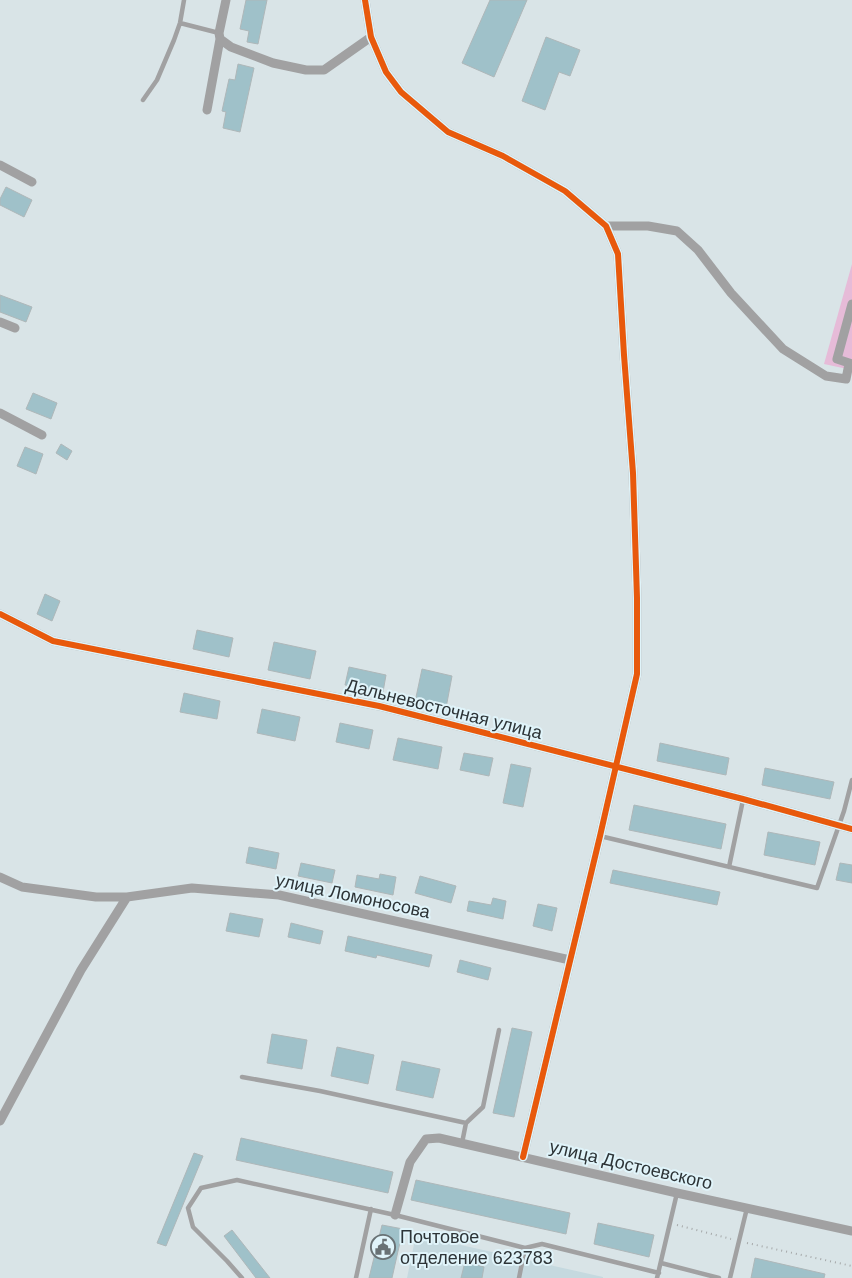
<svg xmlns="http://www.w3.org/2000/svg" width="852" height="1278" font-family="Helvetica,sans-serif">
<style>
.built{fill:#c5d9df}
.green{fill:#e6bbd8}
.building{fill:#9fc1c9;stroke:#aeb7b9}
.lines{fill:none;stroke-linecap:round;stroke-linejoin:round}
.path{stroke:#a5a8a9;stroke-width:2;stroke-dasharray:1 4;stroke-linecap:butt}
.service{stroke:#a1a1a2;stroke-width:4.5}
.minor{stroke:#a1a1a2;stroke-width:9}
.cycleway-casing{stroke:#e0f4fa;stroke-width:9}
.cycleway{stroke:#e8590c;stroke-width:6}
.labels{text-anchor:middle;stroke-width:4;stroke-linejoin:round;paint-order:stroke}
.street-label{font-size:18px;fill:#2d3437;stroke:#e0f4fa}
.poi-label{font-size:18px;fill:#2d3437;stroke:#e0f4fa;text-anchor:start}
</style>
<rect width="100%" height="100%" fill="#d9e4e7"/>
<path class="built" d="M 416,1235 L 603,1277 L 603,1278 L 407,1278 Z"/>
<path class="green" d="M 852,264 L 852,370 L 824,364 Z"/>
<path class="building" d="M 246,0 L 267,0 L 258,44 L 247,42 L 249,31 L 240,29 Z
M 490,0 L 527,0 L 494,77 L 462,63 Z
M 546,37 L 580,50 L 570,76 L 559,72 L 545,110 L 522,101 Z
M 238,64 L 254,68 L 240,132 L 223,128 L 226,112 L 222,111 L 229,79 L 235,80 Z
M 6,187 L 32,200 L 24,217 L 0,205 L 0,199 Z
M 0,295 L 32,307 L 26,322 L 0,312 Z
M 33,393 L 57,403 L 51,419 L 26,409 Z
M 61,444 L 72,451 L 67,460 L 56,453 Z
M 25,447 L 43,454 L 36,474 L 17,466 Z
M 45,594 L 60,601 L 52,621 L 37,614 Z
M 197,630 L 233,638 L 229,657 L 193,649 Z
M 274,642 L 316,651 L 310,679 L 268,670 Z
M 349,667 L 386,675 L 383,692 L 345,685 Z
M 422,669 L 452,676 L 446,708 L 415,702 Z
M 184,693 L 220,701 L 217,719 L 180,712 Z
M 262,709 L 300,717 L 295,741 L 257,733 Z
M 340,723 L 373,730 L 369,749 L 336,742 Z
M 398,738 L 442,747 L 438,769 L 393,760 Z
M 660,743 L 729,758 L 726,775 L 657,761 Z
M 464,753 L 493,758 L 489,776 L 460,770 Z
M 511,764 L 531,768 L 523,807 L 503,803 Z
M 765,768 L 834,782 L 830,799 L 762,785 Z
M 634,805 L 726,824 L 721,849 L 629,830 Z
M 768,832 L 820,842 L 815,865 L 764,855 Z
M 249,847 L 279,853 L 276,869 L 246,863 Z
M 301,863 L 335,870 L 332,883 L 298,876 Z
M 840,863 L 852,865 L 852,883 L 836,880 Z
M 613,870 L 720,892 L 717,905 L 610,883 Z
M 380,874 L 396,877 L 393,895 L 355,887 L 357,875 L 379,879 Z
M 420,876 L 456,886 L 451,903 L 415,893 Z
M 493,898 L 506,901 L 503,919 L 467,911 L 469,901 L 491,905 Z
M 538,904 L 557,908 L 552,931 L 533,926 Z
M 230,913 L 263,919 L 259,937 L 226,931 Z
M 291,923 L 323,931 L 320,944 L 288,937 Z
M 348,936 L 432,955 L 429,967 L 377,955 L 376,958 L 345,951 Z
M 460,960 L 491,968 L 488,980 L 457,972 Z
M 512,1028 L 532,1032 L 514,1117 L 493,1113 Z
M 272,1034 L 307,1040 L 302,1069 L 267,1063 Z
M 337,1047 L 374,1055 L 368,1084 L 331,1076 Z
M 402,1061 L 440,1069 L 433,1098 L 396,1090 Z
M 241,1138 L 393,1172 L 388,1193 L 236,1160 Z
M 194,1153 L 203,1156 L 166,1246 L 157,1243 Z
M 416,1180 L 570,1213 L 566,1234 L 411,1200 Z
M 598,1223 L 654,1235 L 649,1257 L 594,1244 Z
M 382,1225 L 403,1229 L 392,1278 L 369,1278 Z
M 232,1230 L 270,1278 L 256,1278 L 224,1236 Z
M 755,1258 L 825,1274 L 824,1278 L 751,1278 Z
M 465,1262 L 484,1267 L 482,1278 L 461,1278 Z"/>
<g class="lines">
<path class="path" d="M 677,1225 L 731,1239
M 747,1243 L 852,1266"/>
<path class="service" d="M 180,23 L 219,33
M 143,100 L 157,80 L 174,40 L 180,23 L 184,0
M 600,836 L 817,888 L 844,811 L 852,780
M 729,867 L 743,800
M 242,1077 L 320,1091 L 466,1123 L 462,1143
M 466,1123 L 483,1107 L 499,1030
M 661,1263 L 719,1278
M 242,1278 L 227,1261 L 193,1227 L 188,1208 L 201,1188 L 237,1180 L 395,1215 L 525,1248 L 542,1244 L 659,1273
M 356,1278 L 371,1209
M 519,1278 L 525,1248
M 657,1278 L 677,1193
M 730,1278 L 747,1208"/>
<path class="minor" d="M 226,0 L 219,33 L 220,39 L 231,47 L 273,63 L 306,70 L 324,70 L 371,37
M 365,0 L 371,37 L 386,72 L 401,92 L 448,132 L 503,156 L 565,191 L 606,226 L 618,254 L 624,355 L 633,473 L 637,598 L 637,674 L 600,836 L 523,1157
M 207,110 L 220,39
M 0,165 L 32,182
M 606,226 L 648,226 L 677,231 L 698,250 L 731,293 L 783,349 L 826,376 L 846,379 L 849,364
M 852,304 L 837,359 L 852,364
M 0,322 L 15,328
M 0,413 L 42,435
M 0,614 L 53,641 L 379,706 L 743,799 L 852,829
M 0,877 L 22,887 L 96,897 L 127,897 L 192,888 L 279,895 L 570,960
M 0,1121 L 81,970 L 127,897
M 395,1215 L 410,1162 L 426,1139 L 439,1138 L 677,1193 L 852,1231"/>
<defs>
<path id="cycleway" d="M 365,0 L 371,37 L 386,72 L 401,92 L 448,132 L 503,156 L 565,191 L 606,226 L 618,254 L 624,355 L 633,473 L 637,598 L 637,674 L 600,836 L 523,1157
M 0,614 L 53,641 L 379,706 L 743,799 L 852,829"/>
</defs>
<use href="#cycleway" class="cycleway-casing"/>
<use href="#cycleway" class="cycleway"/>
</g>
<defs>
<symbol id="civic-ring" viewBox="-11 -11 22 22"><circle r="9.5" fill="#e0f4fa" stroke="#697275" stroke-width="1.5"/><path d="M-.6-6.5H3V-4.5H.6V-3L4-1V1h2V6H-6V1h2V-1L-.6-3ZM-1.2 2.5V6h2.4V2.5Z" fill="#697275"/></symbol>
</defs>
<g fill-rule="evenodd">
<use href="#civic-ring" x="369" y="1233" width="28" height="28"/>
</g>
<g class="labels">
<g class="street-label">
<text transform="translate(444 709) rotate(14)" y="6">Дальневосточная улица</text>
<text transform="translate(353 896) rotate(12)" y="6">улица Ломоносова</text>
<text transform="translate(631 1165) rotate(13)" y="6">улица Достоевского</text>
</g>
<g class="poi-label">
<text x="400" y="1243">Почтовое<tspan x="400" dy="21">отделение 623783</tspan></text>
</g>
</g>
</svg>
